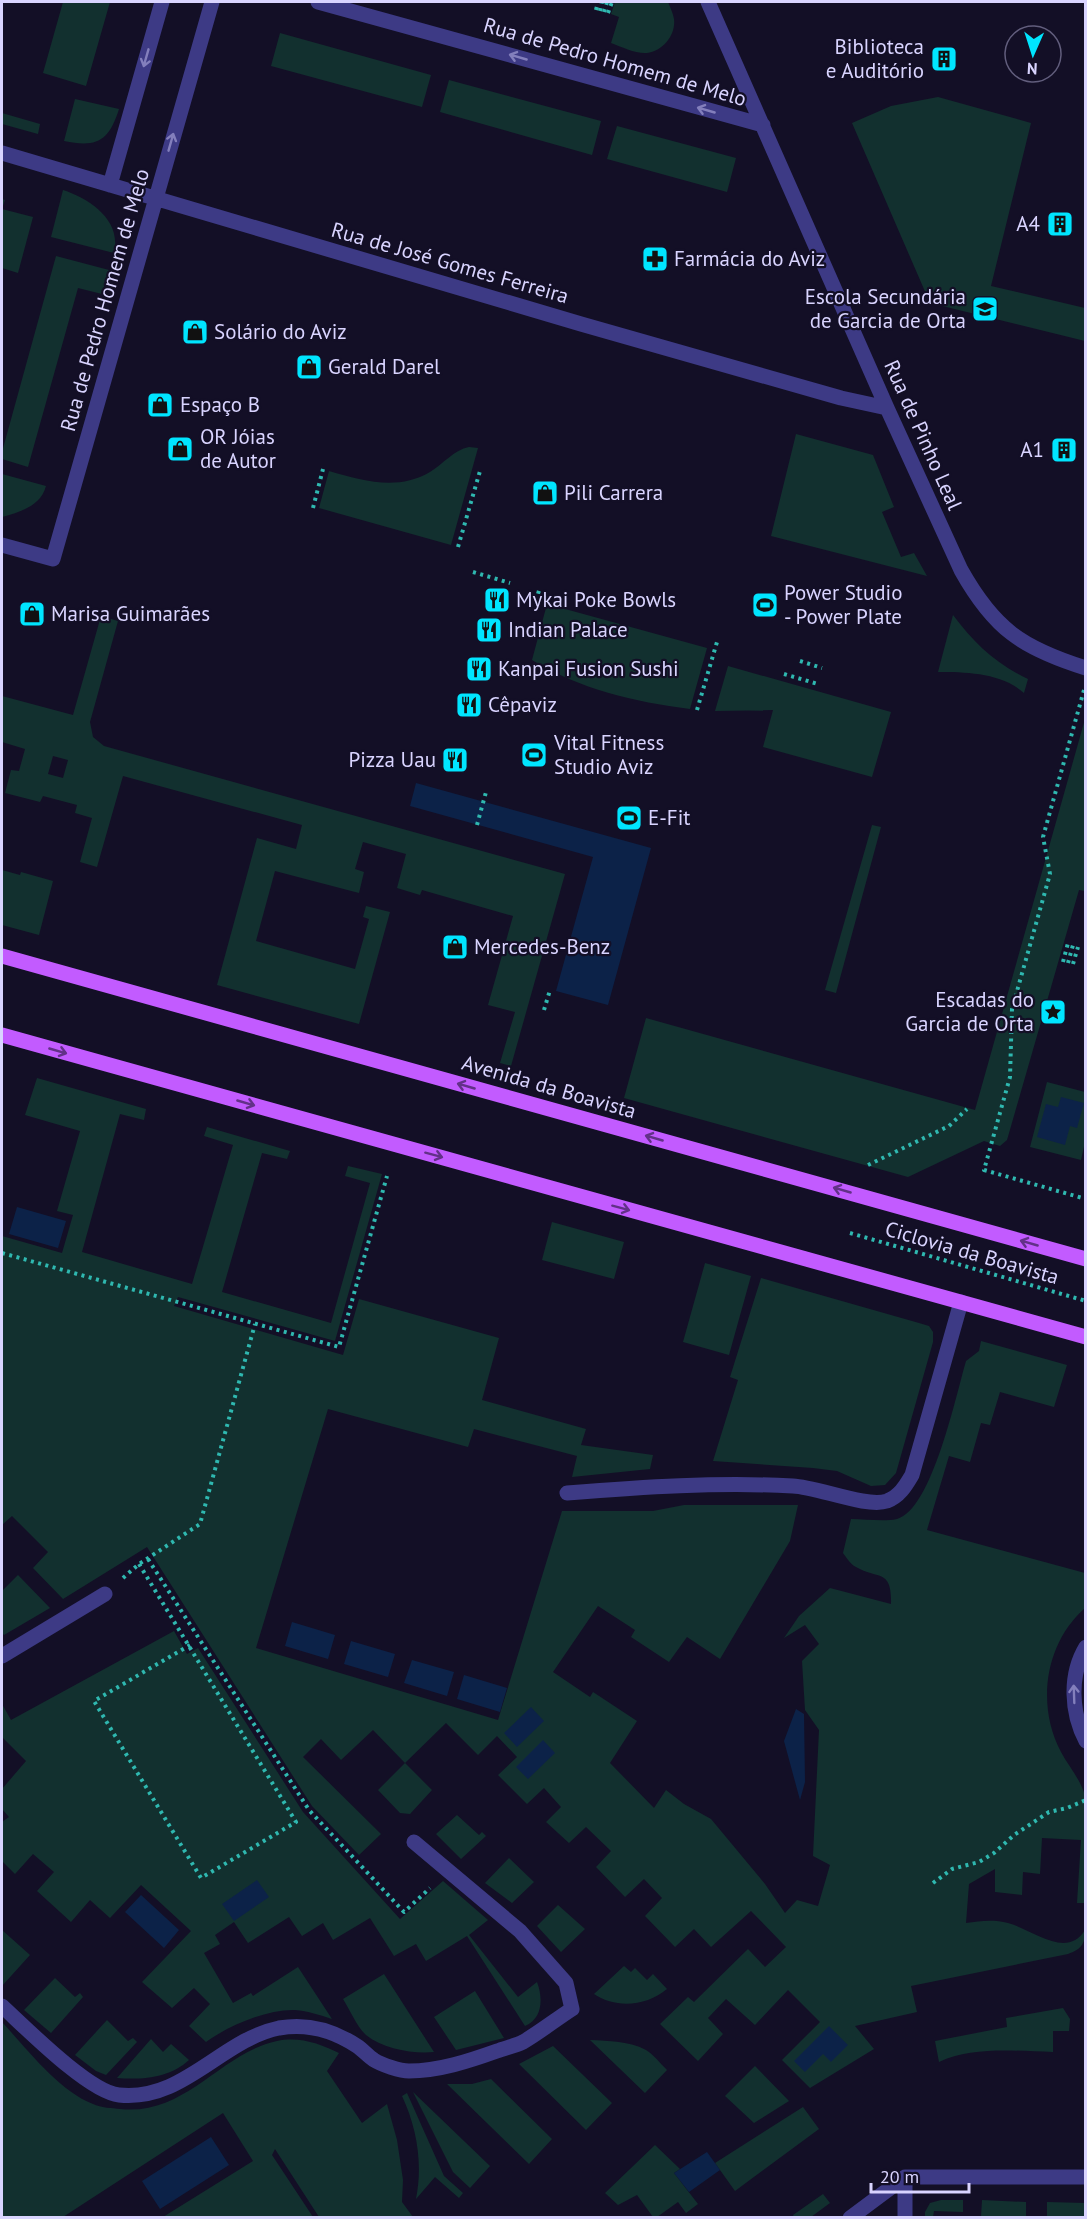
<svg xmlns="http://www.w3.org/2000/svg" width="1087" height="2219" font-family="'PT Sans',sans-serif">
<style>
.green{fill:#12302f;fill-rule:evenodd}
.water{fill:#0c2248}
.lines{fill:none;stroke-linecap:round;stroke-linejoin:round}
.path{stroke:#2fb8b0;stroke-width:4;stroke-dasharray:3 4.5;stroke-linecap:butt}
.minor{stroke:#3d3a85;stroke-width:15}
.major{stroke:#c25bff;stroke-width:15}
.oneway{stroke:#837fbc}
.oneway2{stroke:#623188}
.labels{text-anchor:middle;stroke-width:4.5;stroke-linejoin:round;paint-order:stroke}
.poi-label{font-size:21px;fill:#d9d4ff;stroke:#130f26;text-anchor:start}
.street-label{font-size:21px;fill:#d9d4ff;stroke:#130f26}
</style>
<rect width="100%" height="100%" fill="#130f26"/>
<path class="green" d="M 63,2 L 110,2 L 86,86 L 43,73 Z
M 615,2 L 668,2 C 670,7 673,13 674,19 C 676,35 663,51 647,53 C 636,54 622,47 611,43 L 619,17 L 611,14 Z
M 280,33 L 431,75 L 422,107 L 271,66 Z
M 449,80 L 601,121 L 592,155 L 440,112 Z
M 938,97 L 1031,123 L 991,286 L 1085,308 L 1085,341 L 930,303 L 852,123 L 891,106 Z
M 75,99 L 119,109 C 109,141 97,148 64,141 Z
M 2,113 L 40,124 L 38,134 L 2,124 Z
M 617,126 L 736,158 L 727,192 L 607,159 Z
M 63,190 C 90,199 122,220 114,253 L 51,237 Z
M 2,199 L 5,200 L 2,209 L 33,217 L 18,273 L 2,268 Z
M 56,256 L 109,270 L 102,294 L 78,288 L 28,467 L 2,459 L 2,452 Z
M 796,434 L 873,455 L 894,507 L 882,512 L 901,557 L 914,553 L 927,576 L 771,536 Z
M 469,447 L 478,448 L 451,545 L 319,508 L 329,471 C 363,481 398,491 430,472 C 443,464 454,450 469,447 Z
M 2,474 L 46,486 C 41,506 20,512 2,517 Z
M 547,604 L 707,648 L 690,709 C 634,702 580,689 532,660 Z
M 953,615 C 974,643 996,664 1028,679 L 1024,693 C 1002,673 967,672 938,672 Z
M 101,616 L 118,621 L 90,722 L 93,737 L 104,746 L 565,874 L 511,1066 L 500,1063 L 515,1012 L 488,1005 L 513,916 L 422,890 L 420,895 L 397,888 L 406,854 L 363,842 L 355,869 L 364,872 L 359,893 L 275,871 L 256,941 L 355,969 L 369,919 L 363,917 L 366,906 L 390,912 L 359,1024 L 217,985 L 257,838 L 296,849 L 302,825 L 123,776 L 97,867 L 80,862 L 92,818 L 75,813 L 77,805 L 43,796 L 40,802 L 5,793 L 11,770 L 19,771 L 25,749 L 2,742 L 2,696 L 73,715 ZM 53,756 L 68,760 L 63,778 L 48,774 Z
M 728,666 L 891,712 L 872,777 L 763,747 L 773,710 L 715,711 Z
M 1085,719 L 1085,891 L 1079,890 L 1007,1140 L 1000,1146 L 984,1141 L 908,1177 L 624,1098 L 646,1018 L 975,1110 Z
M 872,825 L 881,827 L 836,993 L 825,990 Z
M 2,870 L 20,875 L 21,872 L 53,881 L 39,935 L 2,925 Z
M 37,1078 L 146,1109 L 144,1120 L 120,1114 L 82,1252 L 192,1284 L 233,1145 L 204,1136 L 207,1127 L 290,1151 L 287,1159 L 262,1153 L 222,1292 L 331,1323 L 370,1183 L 345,1176 L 348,1166 L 382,1174 L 335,1341 L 178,1297 L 174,1306 L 343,1355 L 359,1299 L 499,1338 L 482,1400 L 586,1429 L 581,1445 L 653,1455 L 650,1469 L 572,1477 L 577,1456 L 474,1429 L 468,1447 L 328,1409 L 256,1648 L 498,1720 L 562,1511 L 653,1511 L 684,1505 L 798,1505 L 790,1541 L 720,1659 L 687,1637 L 669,1662 L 631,1637 L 635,1630 L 598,1606 L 553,1672 L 590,1697 L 593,1692 L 637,1721 L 610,1763 L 654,1808 L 666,1790 L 684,1804 L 711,1819 L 765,1884 L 785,1913 L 797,1900 L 818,1906 L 830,1865 L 813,1856 L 819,1730 L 805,1710 L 802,1661 L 819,1644 L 805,1625 L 784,1638 L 799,1616 L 830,1588 L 891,1604 C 892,1568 878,1580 856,1567 C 851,1565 846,1557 843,1553 L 851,1519 C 865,1519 884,1522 897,1519 C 932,1510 956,1395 966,1361 L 979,1351 L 981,1341 L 1067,1365 L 1054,1407 L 1000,1392 L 990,1425 L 981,1423 L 970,1462 L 949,1456 L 927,1530 L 1085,1573 L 1085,1608 C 1045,1643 1036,1705 1061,1752 C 1069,1767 1081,1780 1085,1796 L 1085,1903 L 1077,1903 L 1081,1840 L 1042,1838 L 1040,1874 L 1023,1872 L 1022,1895 L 995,1892 L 995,1869 L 969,1884 L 966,1923 C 980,1921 993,1919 1008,1923 C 1031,1929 1067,1960 1085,1930 C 1085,1945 1081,1949 1068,1954 L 911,1986 L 917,2012 L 855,2026 L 874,2049 L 810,2088 L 782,2060 L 820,2022 L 788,1990 L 755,2025 L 726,1999 L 708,2018 L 723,2034 L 698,2061 L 660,2024 L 688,1997 L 694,2002 L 748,1949 L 765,1967 L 786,1947 L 751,1911 L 711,1947 L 694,1929 L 675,1947 L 645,1916 L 662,1898 L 644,1879 L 625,1897 L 596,1867 L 611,1851 L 586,1827 L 569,1843 L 546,1822 L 561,1807 L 544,1788 L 527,1804 L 498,1775 L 517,1757 L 497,1736 L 478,1755 L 446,1723 L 405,1763 L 432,1790 L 410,1814 L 400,1813 L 378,1790 L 405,1763 L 373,1730 L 341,1760 L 321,1739 L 303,1757 L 381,1834 L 359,1855 L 312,1806 L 147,1547 L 63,1599 L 33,1568 L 48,1552 L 12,1516 L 2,1525 L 2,1236 L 62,1253 L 73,1215 L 57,1211 L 80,1131 L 25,1115 Z
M 1047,1082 L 1085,1092 L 1085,1142 L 1081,1160 L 1030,1147 Z
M 552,1222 L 624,1242 L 614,1279 L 542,1260 Z
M 705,1263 L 751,1276 L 729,1355 L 683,1342 Z
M 761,1278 L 919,1323 L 929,1326 L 933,1332 L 933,1342 L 896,1473 L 885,1485 L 871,1486 L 837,1471 L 813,1468 L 713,1461 L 738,1380 L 730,1377 Z
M 18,1575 L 50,1608 L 4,1635 L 2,1633 L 2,1591 Z
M 174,1631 L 187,1654 L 198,1648 L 303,1812 L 400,1919 L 443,1881 L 488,1920 L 469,1935 L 518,1997 L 537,1982 C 543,1998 543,2018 525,2026 L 467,1936 L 426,1961 L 416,1944 L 394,1956 L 370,1918 L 333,1940 L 323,1923 L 302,1936 L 289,1917 L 248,1943 L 234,1922 L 215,1935 L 220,1944 L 204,1953 L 233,2003 L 251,1993 L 253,1996 L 298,1967 L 332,2019 C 320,2015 308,2011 295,2010 C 267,2009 228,2026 206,2042 L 189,2026 L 210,2004 L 194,1988 L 172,2008 L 142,1982 L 191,1931 L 141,1885 L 110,1918 L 90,1900 L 71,1922 L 37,1891 L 54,1872 L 33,1854 L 15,1874 L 2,1861 L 2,1822 L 9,1817 L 2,1809 L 2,1789 L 26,1761 L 2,1737 L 2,1704 L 11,1720 Z
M 457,1815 L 479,1835 L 482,1832 L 486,1836 L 461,1859 L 436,1834 Z
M 509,1858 L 534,1882 L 512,1903 L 485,1883 Z
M 558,1905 L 585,1929 L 561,1952 L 537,1926 Z
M 2,1930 L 30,1955 L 2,1986 Z
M 624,1966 L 631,1972 L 635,1968 L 647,1980 L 653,1974 L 667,1989 C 647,2006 616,2009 594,1994 Z
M 384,1974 L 434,2052 C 413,2054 383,2049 366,2035 C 357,2027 350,2010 343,1999 Z
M 55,1978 L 75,1997 L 80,1993 L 83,1997 L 51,2033 L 24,2010 Z
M 475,1991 L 504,2038 L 456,2050 L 434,2017 Z
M 1063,2008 L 1070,2019 L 1069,2031 L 1053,2031 L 1053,2052 C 1017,2051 972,2046 939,2062 L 935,2041 L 1007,2027 L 1006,2018 Z
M 107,2020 L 128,2041 L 133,2038 L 137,2042 L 106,2075 L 96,2071 L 75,2055 Z
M 2,2022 C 26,2048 59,2091 93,2104 C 101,2108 112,2108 120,2109 C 186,2116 220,2053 277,2041 C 299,2036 321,2044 339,2053 L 327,2071 L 362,2123 L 387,2104 L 397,2140 L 403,2180 L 402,2202 L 413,2217 L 319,2217 L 275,2149 L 272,2155 L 313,2217 L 163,2217 L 253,2161 L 223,2113 L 63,2217 L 2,2217 Z
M 151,2039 L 163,2052 L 171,2044 L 189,2060 C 170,2078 142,2080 117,2078 Z
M 590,2040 C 608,2041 630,2041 646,2050 C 654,2055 660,2063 667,2070 L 645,2093 Z
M 553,2046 L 612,2103 L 586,2130 L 519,2064 Z
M 755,2066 L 789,2101 L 754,2123 L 725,2096 Z
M 491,2079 L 552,2139 L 529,2164 L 447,2084 L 472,2084 Z
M 413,2092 L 490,2166 L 470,2188 L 453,2172 Z
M 407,2093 L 444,2176 L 463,2193 L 459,2198 L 435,2177 L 416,2199 C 423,2164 417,2128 402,2096 Z
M 803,2107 L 819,2129 L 735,2191 L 715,2163 Z
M 655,2145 L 680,2169 L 674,2173 L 698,2204 L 686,2213 L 678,2202 L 657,2217 L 653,2217 L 637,2195 L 618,2205 L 605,2193 Z
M 823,2194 L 830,2203 L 811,2217 L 794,2217 L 793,2215 Z
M 941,2200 L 963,2200 L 963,2212 L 934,2211 L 933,2217 L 925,2217 L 925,2212 L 930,2203 Z
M 982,2200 L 1026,2202 L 1026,2217 L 981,2217 Z
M 1047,2202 L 1085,2203 L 1085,2217 L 1047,2217 Z"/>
<path class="water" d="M 416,783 L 651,848 L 608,1005 L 556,991 L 593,857 L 410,806 Z
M 1061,1097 L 1084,1103 L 1077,1128 L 1070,1126 L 1065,1145 L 1037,1137 L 1046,1104 L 1058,1107 Z
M 17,1207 L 66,1221 L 58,1248 L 9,1234 Z
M 292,1622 L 335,1635 L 328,1659 L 285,1646 Z
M 351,1641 L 395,1654 L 388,1677 L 344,1664 Z
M 412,1660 L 454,1672 L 447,1696 L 404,1683 Z
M 464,1675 L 507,1688 L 500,1712 L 457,1699 Z
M 531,1707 L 544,1721 L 517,1747 L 504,1733 Z
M 796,1709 L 804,1714 L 805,1782 L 800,1800 L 784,1741 Z
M 543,1740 L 555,1753 L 528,1779 L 516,1767 Z
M 257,1880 L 269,1897 L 234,1921 L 222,1904 Z
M 141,1895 L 179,1930 L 164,1948 L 125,1912 Z
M 829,2026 L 848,2045 L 831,2062 L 823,2054 L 805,2072 L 794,2061 Z
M 211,2137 L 229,2165 L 160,2209 L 142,2181 Z
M 707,2152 L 720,2170 L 689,2192 L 674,2173 Z"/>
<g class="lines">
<path class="path" d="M 596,10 L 598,2
M 600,11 L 602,2
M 604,12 L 607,2
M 608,13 L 612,2
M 313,508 L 323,469
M 458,547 L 480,471
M 473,572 L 510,583
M 536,601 L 540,587
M 800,661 L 822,668
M 784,674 L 818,684
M 1084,690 L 1043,837 L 1050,874 L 1012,1009 L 1010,1077 L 984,1170 L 1086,1199
M 697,710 L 717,642
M 477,825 L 486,792
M 1063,962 L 1068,943
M 1068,963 L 1073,945
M 1073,964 L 1078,947
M 544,1010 L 550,990
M 868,1165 L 949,1126 L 967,1109
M 850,1233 L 1086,1301
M 2,1253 L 339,1347 L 387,1176
M 148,1559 L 309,1810 L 404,1912 L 430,1888
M 139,1564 L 296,1822 L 201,1878 L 94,1701 L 190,1645
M 123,1578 L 139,1564 L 200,1524 L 255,1324
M 933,1883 L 952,1869 L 979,1862 L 994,1853 L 1014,1835 L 1049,1812 L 1067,1808 L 1086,1800"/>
<path class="minor" d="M 318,2 L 763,125
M 708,2 L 887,408 L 961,570 C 994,629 1022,648 1086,668
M 2,153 L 581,324 L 841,398 L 887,408
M 110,185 L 162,2
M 2,545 L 53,559 L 212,2
M 567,1493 C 642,1487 717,1482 793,1486 C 817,1487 867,1508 887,1501 C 900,1496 906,1485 912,1475 L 961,1302
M 1086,1647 C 1069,1675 1071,1713 1086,1741
M 2,1656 L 105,1594
M 2,2006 C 26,2028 89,2092 119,2095 C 183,2102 221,2040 279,2028 C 307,2023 333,2030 357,2046 C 363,2050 368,2056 374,2060 C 382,2065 400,2071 409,2071 C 439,2071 469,2061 497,2051 C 505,2048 515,2046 523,2042 C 540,2032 555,2020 572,2009 L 566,1983 L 520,1931 L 414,1842
M 850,2218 L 905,2177 L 1086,2177
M 905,2218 L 905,2177"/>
<path class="major" d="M 2,956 L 1086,1259
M 2,1035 L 1086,1337"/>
</g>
<defs><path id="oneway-shaft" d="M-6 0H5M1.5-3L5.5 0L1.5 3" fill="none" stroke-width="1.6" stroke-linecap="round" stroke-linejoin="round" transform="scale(1.5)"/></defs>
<g class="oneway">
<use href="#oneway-shaft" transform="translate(518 57) rotate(-164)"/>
<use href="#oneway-shaft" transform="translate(146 58) rotate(106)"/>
<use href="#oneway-shaft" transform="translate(706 110) rotate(-164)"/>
<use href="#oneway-shaft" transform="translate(171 142) rotate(-74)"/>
<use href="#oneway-shaft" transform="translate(1074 1694) rotate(-92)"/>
</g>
<g class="oneway2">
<use href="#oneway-shaft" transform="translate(58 1051) rotate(16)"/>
<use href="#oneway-shaft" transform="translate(466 1086) rotate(-164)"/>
<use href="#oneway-shaft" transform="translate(246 1103) rotate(16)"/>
<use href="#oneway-shaft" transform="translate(654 1138) rotate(-164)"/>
<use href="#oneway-shaft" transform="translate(434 1155) rotate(15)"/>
<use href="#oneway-shaft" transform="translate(842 1190) rotate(-164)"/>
<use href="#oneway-shaft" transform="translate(621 1208) rotate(15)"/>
<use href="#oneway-shaft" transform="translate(1029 1243) rotate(-164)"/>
</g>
<defs>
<symbol id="building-square" viewBox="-11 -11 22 22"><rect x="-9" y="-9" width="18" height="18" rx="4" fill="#00e5ff" stroke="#130f26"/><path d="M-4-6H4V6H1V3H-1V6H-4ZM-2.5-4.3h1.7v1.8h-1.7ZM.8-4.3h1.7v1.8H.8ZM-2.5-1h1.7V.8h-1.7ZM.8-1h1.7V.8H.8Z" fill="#111"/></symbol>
<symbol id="pharmacy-square" viewBox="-11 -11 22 22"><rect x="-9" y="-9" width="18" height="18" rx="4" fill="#00e5ff" stroke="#130f26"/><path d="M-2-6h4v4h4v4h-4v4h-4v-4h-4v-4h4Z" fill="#111"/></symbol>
<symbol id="school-square" viewBox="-11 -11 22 22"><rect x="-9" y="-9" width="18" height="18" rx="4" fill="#00e5ff" stroke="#130f26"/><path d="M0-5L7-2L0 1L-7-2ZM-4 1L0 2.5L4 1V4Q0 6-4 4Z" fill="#111"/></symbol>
<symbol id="shop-square" viewBox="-11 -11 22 22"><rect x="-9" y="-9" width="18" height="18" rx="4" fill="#00e5ff" stroke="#130f26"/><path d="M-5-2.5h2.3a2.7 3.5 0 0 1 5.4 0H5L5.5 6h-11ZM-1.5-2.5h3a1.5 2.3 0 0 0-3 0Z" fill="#111"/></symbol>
<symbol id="restaurant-square" viewBox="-11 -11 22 22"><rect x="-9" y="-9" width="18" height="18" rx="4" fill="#00e5ff" stroke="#130f26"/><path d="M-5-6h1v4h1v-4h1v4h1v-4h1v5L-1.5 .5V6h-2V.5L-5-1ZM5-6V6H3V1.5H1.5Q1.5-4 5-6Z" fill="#111"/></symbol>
<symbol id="stadium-square" viewBox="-11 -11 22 22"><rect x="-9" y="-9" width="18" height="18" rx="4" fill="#00e5ff" stroke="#130f26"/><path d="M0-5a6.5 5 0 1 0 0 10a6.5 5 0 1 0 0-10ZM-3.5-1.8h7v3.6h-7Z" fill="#111"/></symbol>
<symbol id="sight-square" viewBox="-11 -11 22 22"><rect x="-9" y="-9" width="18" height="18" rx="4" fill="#00e5ff" stroke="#130f26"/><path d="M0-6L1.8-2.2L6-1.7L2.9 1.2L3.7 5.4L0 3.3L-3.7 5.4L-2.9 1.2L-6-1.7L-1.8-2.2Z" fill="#111"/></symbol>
</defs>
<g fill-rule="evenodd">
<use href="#building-square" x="929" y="44" width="30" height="30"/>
<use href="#building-square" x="1045" y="209" width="30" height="30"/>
<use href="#pharmacy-square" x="640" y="244" width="30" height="30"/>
<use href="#school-square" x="970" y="294" width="30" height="30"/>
<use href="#shop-square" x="180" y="317" width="30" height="30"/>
<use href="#shop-square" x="294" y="352" width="30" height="30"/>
<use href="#shop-square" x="145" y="390" width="30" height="30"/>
<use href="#shop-square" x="165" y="434" width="30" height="30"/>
<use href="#building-square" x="1049" y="435" width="30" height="30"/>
<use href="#shop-square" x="530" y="478" width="30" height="30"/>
<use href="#restaurant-square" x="482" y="585" width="30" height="30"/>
<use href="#stadium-square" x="750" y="590" width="30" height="30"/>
<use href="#shop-square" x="17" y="599" width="30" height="30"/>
<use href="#restaurant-square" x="474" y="615" width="30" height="30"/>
<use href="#restaurant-square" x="464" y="654" width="30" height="30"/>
<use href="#restaurant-square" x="454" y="690" width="30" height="30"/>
<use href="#stadium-square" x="519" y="740" width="30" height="30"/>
<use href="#restaurant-square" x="440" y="745" width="30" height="30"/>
<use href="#stadium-square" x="614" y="803" width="30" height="30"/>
<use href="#shop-square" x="440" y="932" width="30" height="30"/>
<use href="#sight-square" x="1038" y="997" width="30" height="30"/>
</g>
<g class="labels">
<g class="poi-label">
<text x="924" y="54" text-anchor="end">Biblioteca<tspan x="924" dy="24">e Auditório</tspan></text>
<text x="1040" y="231" text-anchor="end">A4</text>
<text x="674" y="266">Farmácia do Aviz</text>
<text x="966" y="304" text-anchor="end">Escola Secundária<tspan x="966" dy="24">de Garcia de Orta</tspan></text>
<text x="214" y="339">Solário do Aviz</text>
<text x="328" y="374">Gerald Darel</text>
<text x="180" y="412">Espaço B</text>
<text x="200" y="444">OR Jóias<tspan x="200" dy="24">de Autor</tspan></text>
<text x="1044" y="457" text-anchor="end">A1</text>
<text x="564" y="500">Pili Carrera</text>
<text x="784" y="600">Power Studio<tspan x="784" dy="24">- Power Plate</tspan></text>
<text x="516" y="607">Mykai Poke Bowls</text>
<text x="51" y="621">Marisa Guimarães</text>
<text x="508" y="637">Indian Palace</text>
<text x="498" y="676">Kanpai Fusion Sushi</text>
<text x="488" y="712">Cêpaviz</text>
<text x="554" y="750">Vital Fitness<tspan x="554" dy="24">Studio Aviz</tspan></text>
<text x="436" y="767" text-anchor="end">Pizza Uau</text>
<text x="648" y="825">E-Fit</text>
<text x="474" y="954">Mercedes-Benz</text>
<text x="1034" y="1007" text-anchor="end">Escadas do<tspan x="1034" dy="24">Garcia de Orta</tspan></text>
</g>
<g class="street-label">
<text transform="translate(615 62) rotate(16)" y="7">Rua de Pedro Homem de Melo</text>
<text transform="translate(450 263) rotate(16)" y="7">Rua de José Gomes Ferreira</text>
<text transform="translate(105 300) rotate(-74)" y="7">Rua de Pedro Homem de Melo</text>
<text transform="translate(923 435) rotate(66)" y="7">Rua de Pinho Leal</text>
<text transform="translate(549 1087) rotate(16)" y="7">Avenida da Boavista</text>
<text transform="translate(972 1253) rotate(16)" y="7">Ciclovia da Boavista</text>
</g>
</g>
<rect width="1087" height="2219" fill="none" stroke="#d9d4ff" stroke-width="6"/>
<g transform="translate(1033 54) rotate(183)"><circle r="28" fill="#130f26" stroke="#625e7d" stroke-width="1.5"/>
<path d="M0-4.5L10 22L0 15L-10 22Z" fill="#00e5ff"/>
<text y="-9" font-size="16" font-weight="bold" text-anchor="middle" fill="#d9d4ff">N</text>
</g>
<path d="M871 2183v9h98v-9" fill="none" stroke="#d9d4ff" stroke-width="3"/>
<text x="880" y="2183" font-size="18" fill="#d9d4ff" stroke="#130f26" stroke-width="4.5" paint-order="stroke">20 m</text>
</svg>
